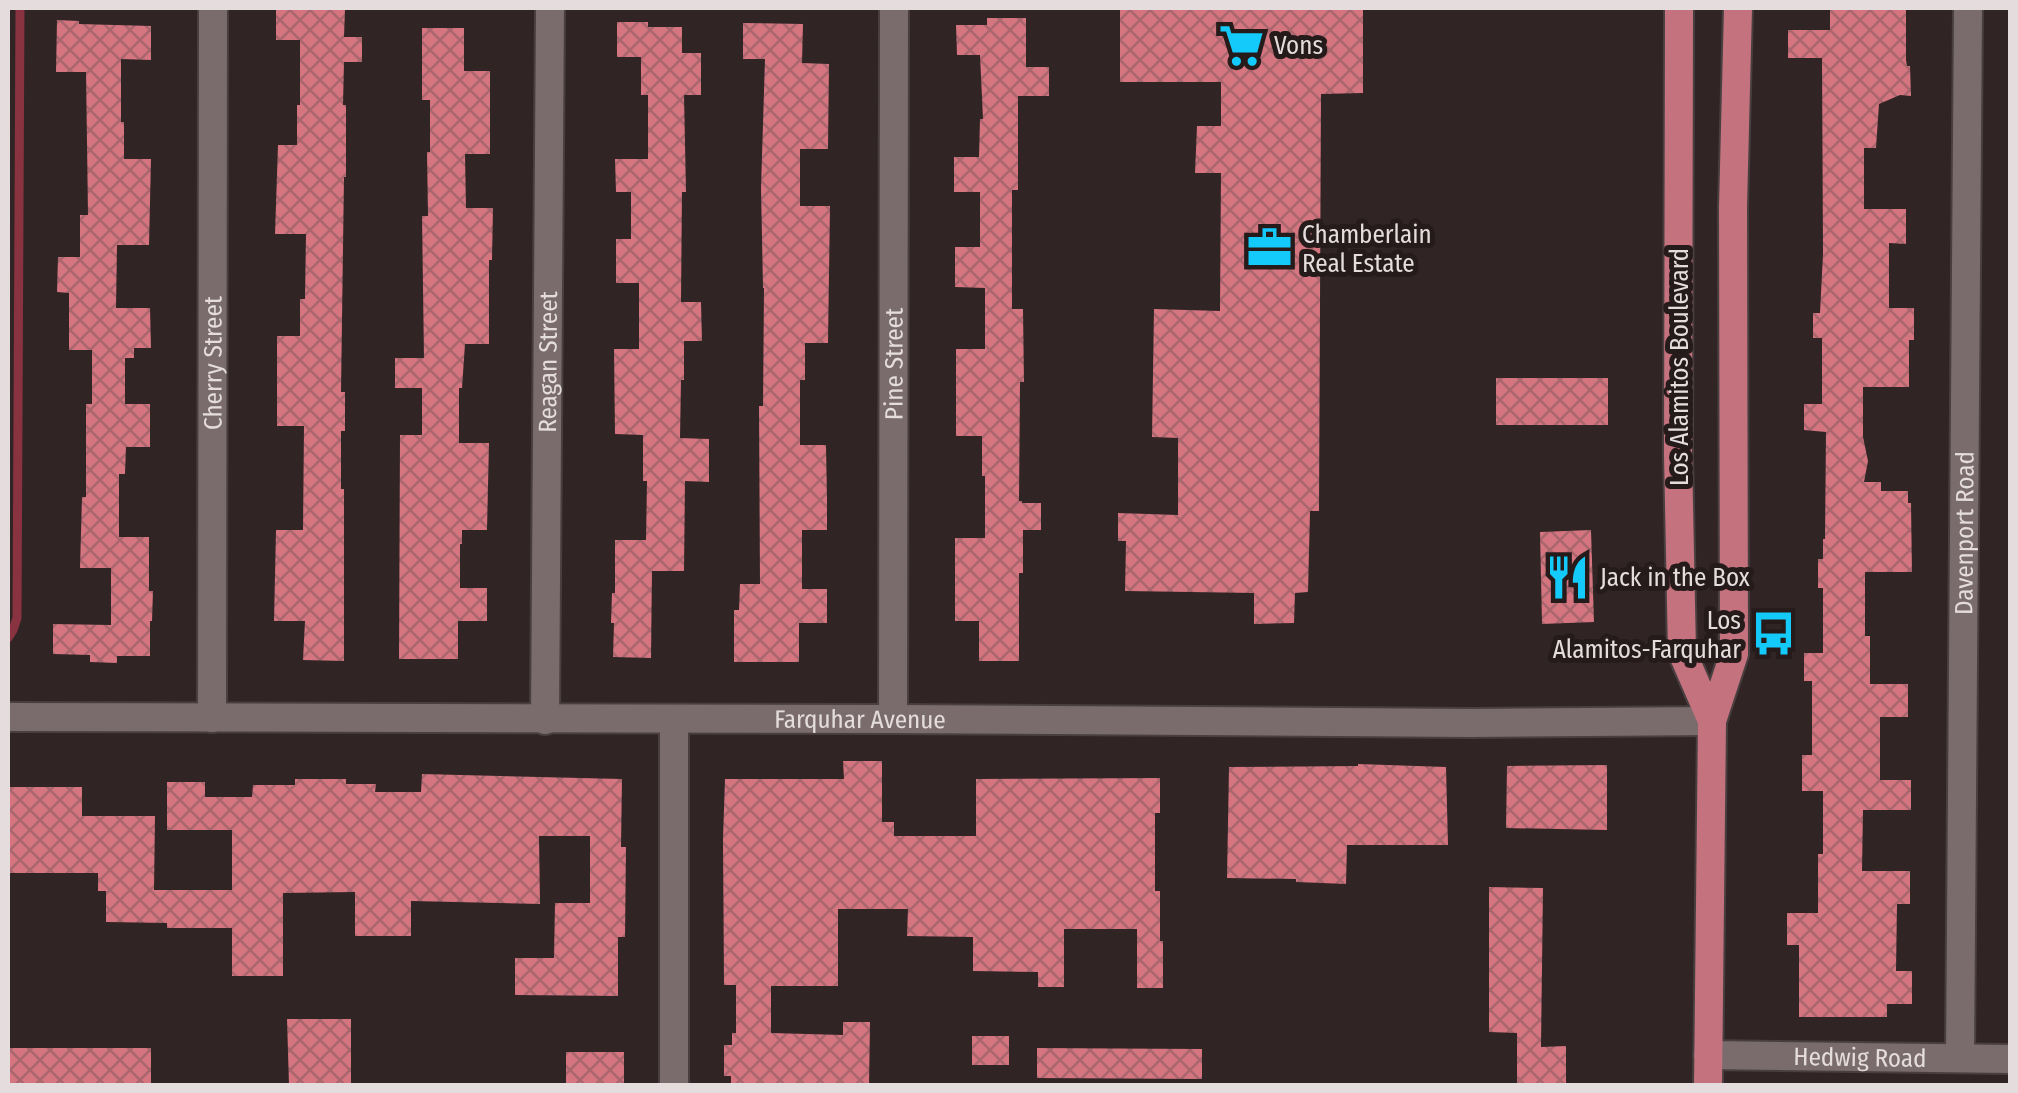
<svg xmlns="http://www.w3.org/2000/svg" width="2018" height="1093" font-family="'Fira Sans Condensed',sans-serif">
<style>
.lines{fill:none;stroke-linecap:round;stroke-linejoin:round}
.stream{stroke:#893240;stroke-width:9}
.building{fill:url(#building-cross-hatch)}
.minor-casing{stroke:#493f40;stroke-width:32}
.tertiary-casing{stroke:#493f40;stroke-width:32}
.primary-casing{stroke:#493f40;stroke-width:32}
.minor{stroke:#7a6c6d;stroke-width:28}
.tertiary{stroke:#7a6c6d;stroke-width:28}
.primary{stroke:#c4727d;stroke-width:28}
.labels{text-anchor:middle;stroke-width:10;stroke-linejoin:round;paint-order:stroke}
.poi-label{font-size:25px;fill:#e4dcdd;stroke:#261b1b;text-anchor:start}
.street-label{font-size:25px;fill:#e4dcdd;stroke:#261b1b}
</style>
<defs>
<pattern id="building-cross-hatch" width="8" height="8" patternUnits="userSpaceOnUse" patternTransform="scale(2.5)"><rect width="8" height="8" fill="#d47580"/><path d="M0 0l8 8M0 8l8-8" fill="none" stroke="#a9666d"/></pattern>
</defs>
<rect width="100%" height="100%" fill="#302425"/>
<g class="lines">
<path class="stream" d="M 8,638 L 13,630 L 17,618 L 20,8"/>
</g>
<path class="building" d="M 276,8 L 345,9 L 344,37 L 362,37 L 362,62 L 344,62 L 343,105 L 346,105 L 346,177 L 344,177 L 341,392 L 345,392 L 345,431 L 341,431 L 341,489 L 344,489 L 344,661 L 303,660 L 305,621 L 274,621 L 276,530 L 303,530 L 304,426 L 277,426 L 277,336 L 300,336 L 300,299 L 305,299 L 306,234 L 275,234 L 278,145 L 297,145 L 297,105 L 300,105 L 300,40 L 276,40 Z
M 1120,8 L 1363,8 L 1363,93 L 1321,94 L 1319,511 L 1310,511 L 1308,592 L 1295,593 L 1294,623 L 1254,624 L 1254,593 L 1125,591 L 1126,541 L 1118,541 L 1118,513 L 1178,515 L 1178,438 L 1152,437 L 1154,309 L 1220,311 L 1221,173 L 1195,173 L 1197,126 L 1221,126 L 1221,82 L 1120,82 Z
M 1830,8 L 1906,8 L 1906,60 L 1907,66 L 1910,66 L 1911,96 L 1900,95 L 1879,104 L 1876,148 L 1864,148 L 1864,209 L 1906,209 L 1906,244 L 1889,243 L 1889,308 L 1914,308 L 1914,340 L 1909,340 L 1909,387 L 1863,387 L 1863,437 L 1868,461 L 1864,482 L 1881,482 L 1881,491 L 1908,491 L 1908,503 L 1911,503 L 1912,572 L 1865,572 L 1865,636 L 1870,636 L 1870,684 L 1908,684 L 1908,717 L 1880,717 L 1880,780 L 1911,780 L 1911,810 L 1863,810 L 1862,871 L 1910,871 L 1910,904 L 1897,904 L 1896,971 L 1912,971 L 1912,1004 L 1887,1004 L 1887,1017 L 1799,1017 L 1799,945 L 1787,945 L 1787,913 L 1818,913 L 1818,854 L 1823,854 L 1823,791 L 1802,791 L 1802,755 L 1812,755 L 1812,681 L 1804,681 L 1804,653 L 1823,653 L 1823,588 L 1818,588 L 1818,559 L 1823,559 L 1823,539 L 1825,539 L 1826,432 L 1804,430 L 1804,404 L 1822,404 L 1822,338 L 1813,338 L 1813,313 L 1820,313 L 1823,254 L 1822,58 L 1788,58 L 1788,30 L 1830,30 Z
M 987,18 L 1026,18 L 1026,67 L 1049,67 L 1049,96 L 1018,96 L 1018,190 L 1012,190 L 1012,309 L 1023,309 L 1024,382 L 1020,382 L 1019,501 L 1022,501 L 1022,503 L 1041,503 L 1041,530 L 1023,530 L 1023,573 L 1019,573 L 1019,661 L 979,661 L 979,621 L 955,621 L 955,538 L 985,538 L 985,476 L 982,476 L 982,436 L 956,436 L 956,349 L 985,349 L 985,288 L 955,287 L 955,247 L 980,247 L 980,192 L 954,192 L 954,157 L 979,157 L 980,119 L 983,119 L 980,55 L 957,55 L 956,25 L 987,25 Z
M 57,20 L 79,21 L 79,24 L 151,26 L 151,60 L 121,59 L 121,122 L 124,122 L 124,159 L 151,159 L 149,245 L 117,245 L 116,308 L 150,308 L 151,348 L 134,348 L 134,358 L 125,358 L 125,404 L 150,404 L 150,447 L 126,447 L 125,474 L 119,474 L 119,537 L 149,537 L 149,591 L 153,591 L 152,621 L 150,621 L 150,656 L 117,656 L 117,663 L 90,662 L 90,655 L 53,654 L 53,624 L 111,625 L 111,568 L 80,568 L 82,497 L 86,497 L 86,404 L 92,404 L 92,350 L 69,350 L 69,293 L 57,292 L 58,257 L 80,257 L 80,215 L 88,215 L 86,72 L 56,72 Z
M 617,22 L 648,22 L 648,27 L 682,27 L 682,53 L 701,53 L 701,95 L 684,95 L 686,192 L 682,192 L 681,302 L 701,302 L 702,341 L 684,341 L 684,380 L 681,380 L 680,438 L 709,439 L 709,482 L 685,481 L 684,571 L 652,571 L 651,658 L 613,657 L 614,623 L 611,623 L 612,593 L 615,593 L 615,540 L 646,540 L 647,481 L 643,481 L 643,435 L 615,434 L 614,349 L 639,349 L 639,283 L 616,283 L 616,239 L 631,239 L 631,192 L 616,192 L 615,159 L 648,159 L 648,95 L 641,95 L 641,57 L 617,57 Z
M 743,23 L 803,24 L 802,63 L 829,64 L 828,149 L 800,149 L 800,206 L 830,206 L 828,343 L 805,343 L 805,380 L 800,380 L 800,445 L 826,445 L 827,500 L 827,530 L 802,530 L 802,589 L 827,589 L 827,623 L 799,623 L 799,662 L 734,662 L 734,610 L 739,610 L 740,584 L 760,584 L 759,406 L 763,406 L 764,288 L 763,288 L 761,188 L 765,59 L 743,59 Z
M 422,28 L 464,28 L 464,71 L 490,71 L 490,154 L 465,154 L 466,208 L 493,208 L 492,260 L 489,260 L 489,344 L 465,344 L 462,388 L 459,388 L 459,443 L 489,443 L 487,530 L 462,530 L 462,544 L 460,544 L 460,588 L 487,588 L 487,621 L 458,621 L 458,659 L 399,659 L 400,435 L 422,435 L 422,388 L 395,388 L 395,358 L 424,358 L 422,216 L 428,216 L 427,152 L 430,152 L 430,100 L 422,100 Z
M 1496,378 L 1608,378 L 1608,425 L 1496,425 Z
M 1591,530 L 1594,622 L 1542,624 L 1540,532 Z
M 843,761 L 882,761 L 882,822 L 894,822 L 894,836 L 976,836 L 976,779 L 1160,778 L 1160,813 L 1155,813 L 1155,891 L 1160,891 L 1160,941 L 1163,941 L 1163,988 L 1137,988 L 1137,929 L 1064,929 L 1064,987 L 1038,987 L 1038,972 L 973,971 L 973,937 L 907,936 L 908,909 L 838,909 L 838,986 L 771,986 L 771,1033 L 843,1035 L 843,1022 L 870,1022 L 869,1086 L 731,1086 L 731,1076 L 724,1076 L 724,1045 L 732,1045 L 732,1033 L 736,1033 L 736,985 L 724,985 L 723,839 L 725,779 L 844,779 Z
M 1358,764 L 1446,767 L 1448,845 L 1347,845 L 1346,884 L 1296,882 L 1296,879 L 1227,878 L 1229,767 L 1358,766 Z
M 1607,765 L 1607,830 L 1506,828 L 1507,766 Z
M 422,774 L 622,779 L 621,847 L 626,847 L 625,937 L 618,937 L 618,996 L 515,995 L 515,958 L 554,958 L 555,903 L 590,903 L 590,836 L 539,836 L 540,904 L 411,901 L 411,936 L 355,936 L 355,892 L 283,893 L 283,976 L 232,976 L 232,928 L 167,928 L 167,923 L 106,922 L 106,891 L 98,891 L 98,873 L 8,873 L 8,787 L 82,787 L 82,816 L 155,816 L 154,890 L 232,890 L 232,830 L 167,830 L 167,782 L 205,782 L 205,797 L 252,797 L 253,785 L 295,785 L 295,779 L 346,779 L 346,784 L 376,784 L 375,792 L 421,792 Z
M 1489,887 L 1543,888 L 1541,1047 L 1566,1046 L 1566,1086 L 1517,1086 L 1517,1033 L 1489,1032 Z
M 287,1019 L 351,1019 L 351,1086 L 289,1086 Z
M 972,1036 L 1009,1036 L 1009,1065 L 972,1065 Z
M 8,1048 L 151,1048 L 151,1086 L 8,1086 Z
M 1037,1048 L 1202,1049 L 1202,1079 L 1037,1078 Z
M 566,1052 L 624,1052 L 624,1086 L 566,1086 Z"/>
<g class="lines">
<defs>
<g id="minor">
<path id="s1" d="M 212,718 L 213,8"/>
<path d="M 674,719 L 674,1086"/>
<path id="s2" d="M 893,719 L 894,8"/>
<path id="s3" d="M 545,720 L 550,8"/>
<path id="s4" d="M 1960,1058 L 1968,8"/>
</g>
<g id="tertiary">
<path id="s5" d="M 8,717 L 893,719 L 1471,723 L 1712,721"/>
<path id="s6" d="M 1708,1055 L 2010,1059"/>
</g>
<path id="primary" d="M 1679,8 L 1678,455 L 1682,652 L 1712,721
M 1708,1086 L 1712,721 L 1734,654 L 1733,207 L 1738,8"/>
</defs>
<use href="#minor" class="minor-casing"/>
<use href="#tertiary" class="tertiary-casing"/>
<use href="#primary" class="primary-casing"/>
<use href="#minor" class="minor"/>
<use href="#tertiary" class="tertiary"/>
<use href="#primary" class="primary"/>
</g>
<defs>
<symbol id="supermarket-bare" viewBox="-9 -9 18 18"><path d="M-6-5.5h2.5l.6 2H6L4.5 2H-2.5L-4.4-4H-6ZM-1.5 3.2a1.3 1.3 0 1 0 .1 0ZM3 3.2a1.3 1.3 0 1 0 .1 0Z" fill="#13cafb" stroke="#261b1b" stroke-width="2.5" paint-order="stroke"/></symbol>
<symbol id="office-bare" viewBox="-9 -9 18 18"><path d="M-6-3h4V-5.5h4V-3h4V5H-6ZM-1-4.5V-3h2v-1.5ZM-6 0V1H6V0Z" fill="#13cafb" stroke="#261b1b" stroke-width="2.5" paint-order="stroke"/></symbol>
<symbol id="restaurant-bare" viewBox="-9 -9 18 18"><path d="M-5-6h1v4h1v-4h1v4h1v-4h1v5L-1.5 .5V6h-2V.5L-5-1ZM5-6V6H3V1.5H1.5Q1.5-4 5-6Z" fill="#13cafb" stroke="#261b1b" stroke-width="2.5" paint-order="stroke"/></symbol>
<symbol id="bus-bare" viewBox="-9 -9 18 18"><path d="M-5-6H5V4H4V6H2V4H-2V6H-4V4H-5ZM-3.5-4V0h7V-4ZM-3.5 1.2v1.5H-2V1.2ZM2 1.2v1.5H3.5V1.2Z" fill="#13cafb" stroke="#261b1b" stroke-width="2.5" paint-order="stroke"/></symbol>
</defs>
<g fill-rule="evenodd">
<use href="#supermarket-bare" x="1210" y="14" width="63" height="63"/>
<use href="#office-bare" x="1238" y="216" width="63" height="63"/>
<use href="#restaurant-bare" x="1536" y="546" width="63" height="63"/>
<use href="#bus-bare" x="1742" y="602" width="63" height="63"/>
</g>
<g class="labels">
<g class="poi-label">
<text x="1274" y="54">Vons</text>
<text x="1302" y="243">Chamberlain<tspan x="1302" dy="29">Real Estate</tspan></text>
<text x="1600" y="586">Jack in the Box</text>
<text x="1741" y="629" text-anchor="end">Los<tspan x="1741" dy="29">Alamitos-Farquhar</tspan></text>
</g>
<g class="street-label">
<text dy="9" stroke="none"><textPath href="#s1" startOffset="355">Cherry Street</textPath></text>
<text dy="9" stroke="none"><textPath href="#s2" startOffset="355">Pine Street</textPath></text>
<text dy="9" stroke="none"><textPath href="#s3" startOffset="358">Reagan Street</textPath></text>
<text transform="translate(1679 367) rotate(-90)" y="9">Los Alamitos Boulevard</text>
<text dy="9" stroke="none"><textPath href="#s4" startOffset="525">Davenport Road</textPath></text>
<text dy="9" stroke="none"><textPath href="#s5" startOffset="852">Farquhar Avenue</textPath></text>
<text dy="9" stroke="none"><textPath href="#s6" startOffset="152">Hedwig Road</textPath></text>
</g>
</g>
<rect width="2018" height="1093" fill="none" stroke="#e4dcdd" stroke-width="20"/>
</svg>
